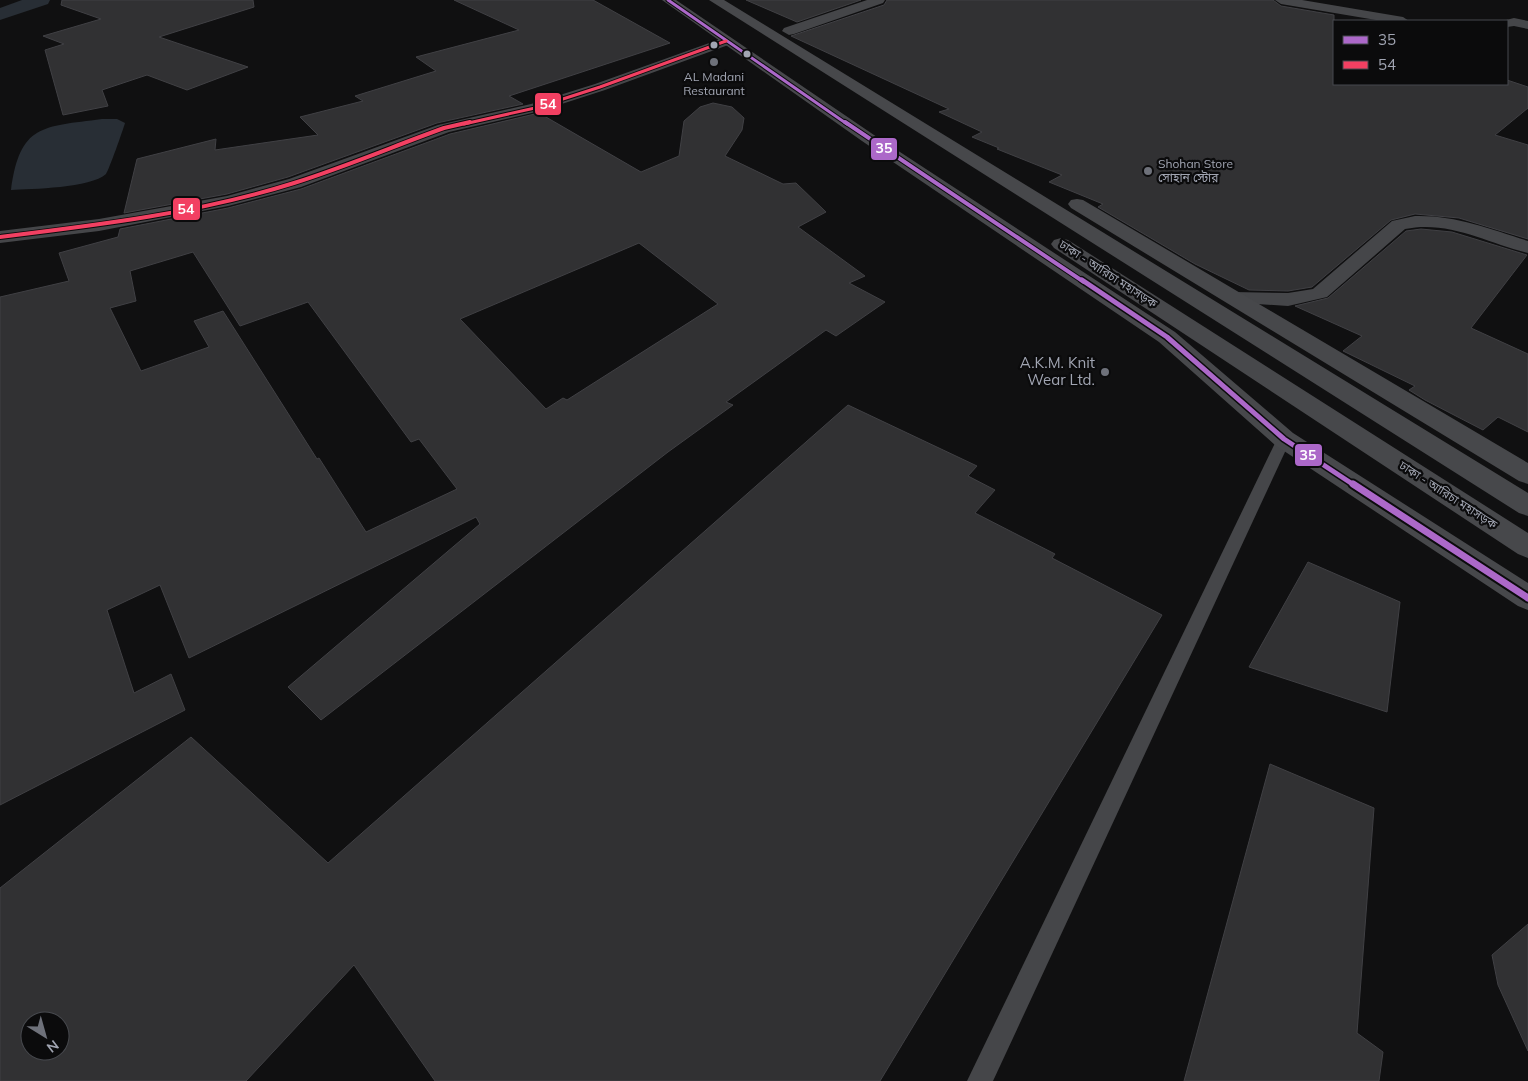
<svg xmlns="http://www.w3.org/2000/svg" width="1528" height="1081" font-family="Mulish,'Noto Sans Bengali',sans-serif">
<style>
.water{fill:#282e35}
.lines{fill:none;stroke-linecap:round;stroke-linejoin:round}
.canal{fill:#282e35;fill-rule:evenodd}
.building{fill:#313133;stroke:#404044;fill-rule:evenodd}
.service{fill:#454649;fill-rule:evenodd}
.minor{fill:#454649;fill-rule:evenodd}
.tertiary{fill:#454649;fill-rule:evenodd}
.trunk{fill:#47484b;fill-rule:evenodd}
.bus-1-far3-casing{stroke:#0b0b0c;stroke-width:5}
.bus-1-far2-casing{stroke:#0b0b0c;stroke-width:6}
.bus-1-far1-casing{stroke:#0b0b0c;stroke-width:8}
.bus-1-casing{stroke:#0b0b0c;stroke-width:11}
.bus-2-far1-casing{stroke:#0b0b0c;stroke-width:5}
.bus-2-casing{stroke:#0b0b0c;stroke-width:6}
.bus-1-far3{stroke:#ac68c9;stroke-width:3}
.bus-1-far2{stroke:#ac68c9;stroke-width:4}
.bus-1-far1{stroke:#ac68c9;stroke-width:5}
.bus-1{stroke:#ac68c9;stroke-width:7}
.bus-2-far1{stroke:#f24062;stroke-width:3}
.bus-2{stroke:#f24062;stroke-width:4}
.bus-dot{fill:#a1a5b2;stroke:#0b0b0c;stroke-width:2}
.poi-dot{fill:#6e717a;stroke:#0b0b0c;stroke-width:2}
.labels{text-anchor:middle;stroke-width:4.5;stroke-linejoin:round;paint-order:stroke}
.far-poi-label{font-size:12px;fill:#a1a5b2;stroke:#0b0b0c}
.far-street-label{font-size:12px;fill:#a1a5b2;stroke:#0b0b0c}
.poi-label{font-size:15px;fill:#a1a5b2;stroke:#0b0b0c;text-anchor:end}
.line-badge{stroke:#0b0b0c;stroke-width:2}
.badge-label{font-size:14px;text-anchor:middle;font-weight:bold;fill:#fff}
</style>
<rect width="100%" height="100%" fill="#101011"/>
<path class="water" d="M 102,119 L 117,119 L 125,123 C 123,130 109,170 106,174 C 91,188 31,189 11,190 C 20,124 42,127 102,119 Z"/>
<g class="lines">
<path class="canal" d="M 22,0 L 50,0 L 48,4 L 0,20 L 0,8 Z"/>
</g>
<path class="building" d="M 62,0 L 253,0 L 254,7 L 159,37 L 248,67 L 187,90 L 147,75 L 102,90 L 108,106 L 63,115 L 45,50 L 64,44 L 43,36 L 101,19 L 61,5 Z
M 454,0 L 593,0 L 670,43 L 509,96 L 523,104 L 437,123 L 288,177 L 227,194 L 124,213 L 137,159 L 216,139 L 215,150 L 318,135 L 300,117 L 363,101 L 355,96 L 436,71 L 416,57 L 519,30 Z
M 746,0 L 861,0 L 797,22 Z
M 887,0 L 1273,0 L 1281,6 L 1334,15 L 1334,84 L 1507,84 L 1507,80 L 1528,87 L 1528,108 L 1495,135 L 1528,145 L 1528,239 L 1459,218 L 1415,214 L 1391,220 L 1312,287 L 1288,291 L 1249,290 L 1195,264 L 1098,207 L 1103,204 L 1049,182 L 1062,175 L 997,149 L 999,148 L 972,137 L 982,132 L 939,112 L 949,109 L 791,36 L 884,5 Z
M 713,103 L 732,107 L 744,118 L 742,130 L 725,156 L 783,184 L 796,183 L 826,212 L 798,227 L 865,276 L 849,283 L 885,302 L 836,336 L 826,330 L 726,402 L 733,405 L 668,452 L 321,720 L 288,687 L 480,524 L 476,517 L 189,658 L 160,585 L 107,610 L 134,693 L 171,674 L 185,710 L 0,805 L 0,297 L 69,281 L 59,253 L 118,237 L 120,229 L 228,208 L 301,189 L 450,134 L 539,113 L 641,172 L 679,156 L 684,121 L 700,107 ZM 639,243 L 718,304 L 567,400 L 563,398 L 546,409 L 460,319 ZM 193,252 L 240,326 L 308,302 L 411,442 L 419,439 L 457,489 L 366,532 L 319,458 L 317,459 L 223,311 L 194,321 L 209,347 L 141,371 L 110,308 L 136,301 L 130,271 Z
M 1421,229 L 1452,232 L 1527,255 L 1471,328 L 1528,354 L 1528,432 L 1498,417 L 1483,430 L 1425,400 L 1409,390 L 1415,386 L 1343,351 L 1362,336 L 1295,306 L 1328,298 L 1406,231 Z
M 848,405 L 977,466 L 968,476 L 995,490 L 975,513 L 1055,554 L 1052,558 L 1162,615 L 880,1081 L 435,1081 L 354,965 L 246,1081 L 0,1081 L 0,888 L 191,737 L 328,863 ZM 30,1021 L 60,1021 L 60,1051 L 30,1051 Z
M 1308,562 L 1400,602 L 1387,712 L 1249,667 Z
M 1270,764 L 1374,808 L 1357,1033 L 1383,1052 L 1379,1081 L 1184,1081 Z
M 1528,924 L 1528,1051 L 1498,985 L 1492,955 Z"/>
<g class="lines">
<path class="service" d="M 1284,434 L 1289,436 L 1291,439 L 993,1081 L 967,1081 L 1277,439 L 1279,436 Z"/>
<path class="minor" d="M 867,0 L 885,0 L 883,3 L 794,34 L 789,35 L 782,31 L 784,28 Z
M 1275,0 L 1302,0 L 1403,17 L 1409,21 L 1382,21 L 1281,4 Z
M 1514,18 L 1528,21 L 1528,29 L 1514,26 L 1507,27 L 1507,21 L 1502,21 Z
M 726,37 L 731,38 L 733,41 L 731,44 L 605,90 L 540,111 L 449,132 L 301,187 L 228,206 L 99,231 L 0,243 L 0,231 L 99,219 L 227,196 L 289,179 L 438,125 L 531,104 L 595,84 Z"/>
<path class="tertiary" d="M 1415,216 C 1455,215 1491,229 1528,241 L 1528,253 C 1487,243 1449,220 1405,229 L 1327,297 L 1288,306 L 1226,302 L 1223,298 L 1226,294 L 1233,292 L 1288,293 L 1313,289 L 1392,221 Z"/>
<path class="trunk" d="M 662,0 L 676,0 L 874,135 L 1175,332 L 1293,433 L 1528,583 L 1528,610 L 1518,606 L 1275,445 L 1159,342 L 862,141 Z
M 709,0 L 724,0 L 1528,493 L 1528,516 L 1519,513 Z
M 1077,199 L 1083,200 L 1528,463 L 1528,484 L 1519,481 L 1071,208 L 1068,204 L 1071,200 Z
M 1061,238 L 1068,240 L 1528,533 L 1528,558 L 1518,554 L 1054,248 L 1051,244 L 1054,240 Z"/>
<defs>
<path id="bus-1-far3" d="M 668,0 L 847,124"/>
<path id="bus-1-far2" d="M 845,122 L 1084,282"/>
<path id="bus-1-far1" d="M 1082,280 L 1167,337 L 1284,439 L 1354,485"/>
<path id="bus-1" d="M 1353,484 L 1528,598"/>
<path id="bus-2-far1" d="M 464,124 L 535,108 L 600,87 L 726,41"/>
<path id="bus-2" d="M 0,237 C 99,225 199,213 294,183 C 345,167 394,146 444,128 L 470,122"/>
</defs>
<use href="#bus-1-far3" class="bus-1-far3-casing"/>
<use href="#bus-1-far2" class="bus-1-far2-casing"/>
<use href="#bus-1-far1" class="bus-1-far1-casing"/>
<use href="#bus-1" class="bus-1-casing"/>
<use href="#bus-2-far1" class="bus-2-far1-casing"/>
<use href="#bus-2" class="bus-2-casing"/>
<use href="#bus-1-far3" class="bus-1-far3"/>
<use href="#bus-1-far2" class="bus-1-far2"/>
<use href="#bus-1-far1" class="bus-1-far1"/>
<use href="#bus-1" class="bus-1"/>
<use href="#bus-2-far1" class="bus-2-far1"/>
<use href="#bus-2" class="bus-2"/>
</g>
<g class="bus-dot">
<circle cx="714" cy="45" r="4.5"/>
<circle cx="747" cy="54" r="4.5"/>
</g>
<g class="poi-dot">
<circle cx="714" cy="62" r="5"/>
<circle cx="1148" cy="171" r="5"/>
<circle cx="1105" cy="372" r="5"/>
</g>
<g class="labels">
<g class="far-poi-label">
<text x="714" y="81">AL Madani<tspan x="714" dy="14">Restaurant</tspan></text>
<text x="1158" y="168" text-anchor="start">Shohan Store<tspan x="1158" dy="14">সোহান স্টোর</tspan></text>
</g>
<g class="far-street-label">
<text transform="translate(1108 274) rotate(33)" y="4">ঢাকা - আরিচা মহাসড়ক</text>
<text transform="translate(1448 495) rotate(33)" y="4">ঢাকা - আরিচা মহাসড়ক</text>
</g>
<g class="poi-label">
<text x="1095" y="368">A.K.M. Knit<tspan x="1095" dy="17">Wear Ltd.</tspan></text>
</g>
</g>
<g class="line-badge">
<rect x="534" y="92" width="28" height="24" rx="5" fill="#f24062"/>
<rect x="870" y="137" width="28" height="24" rx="5" fill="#ac68c9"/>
<rect x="172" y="197" width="29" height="24" rx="5" fill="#f24062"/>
<rect x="1294" y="443" width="29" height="24" rx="5" fill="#ac68c9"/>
</g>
<g class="badge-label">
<text x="548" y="109">54</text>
<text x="884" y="153">35</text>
<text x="186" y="214">54</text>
<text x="1308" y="460">35</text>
</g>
<rect x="1333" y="20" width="175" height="65" fill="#0b0b0c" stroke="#47494e"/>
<rect x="1343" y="36" width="25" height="8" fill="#ac68c9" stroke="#47494e"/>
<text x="1378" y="45" font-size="15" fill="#a1a5b2">35</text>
<rect x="1343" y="61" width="25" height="8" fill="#f24062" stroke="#47494e"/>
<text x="1378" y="70" font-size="15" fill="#a1a5b2">54</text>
<g transform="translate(45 1036) rotate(143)"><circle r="24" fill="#0b0b0c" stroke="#47494e"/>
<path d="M0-4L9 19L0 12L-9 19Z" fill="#6e717a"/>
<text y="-8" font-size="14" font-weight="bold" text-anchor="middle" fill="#a1a5b2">N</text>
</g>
</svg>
